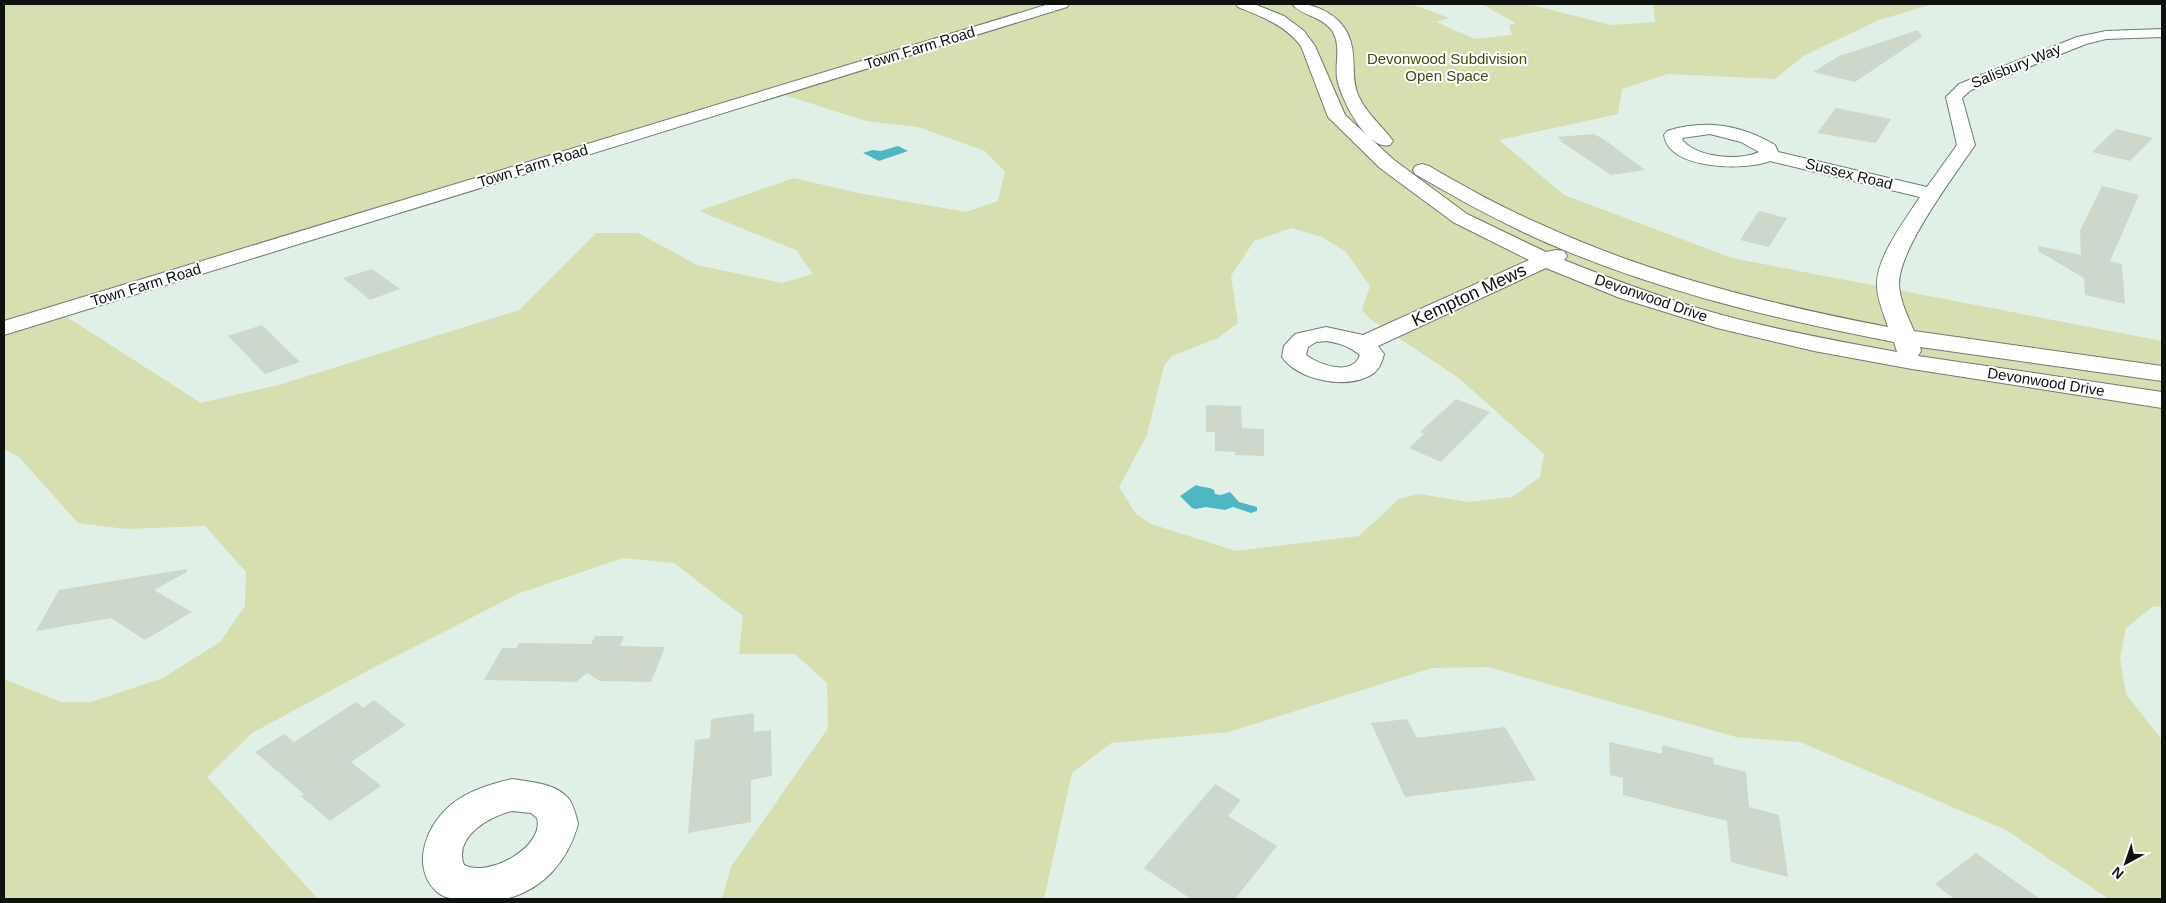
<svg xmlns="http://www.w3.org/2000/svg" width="2166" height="903" font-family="Helvetica,sans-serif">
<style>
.green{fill:#d7deb0;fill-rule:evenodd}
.water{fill:#4db7c3}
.building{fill:#cdd7ca}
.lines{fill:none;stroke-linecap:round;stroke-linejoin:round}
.minor-casing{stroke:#6e7b73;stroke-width:2}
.minor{fill:#fff;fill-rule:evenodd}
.labels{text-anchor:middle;stroke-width:4;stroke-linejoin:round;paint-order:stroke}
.far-street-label{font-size:15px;fill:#0d120f;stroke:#fff}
.far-park-label{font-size:15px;fill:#444911;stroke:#fff}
.street-label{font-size:18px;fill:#0d120f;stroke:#fff}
</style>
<rect width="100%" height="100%" fill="#e0f0e7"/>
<path class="green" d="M 4,4 L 1412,4 L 1449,18 L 1436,22 L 1475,39 L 1512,35 L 1509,25 L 1516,23 L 1481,4 L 1528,4 L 1611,25 L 1655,22 L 1653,4 L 1933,4 L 1879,20 L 1805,55 L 1775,79 L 1668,74 L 1622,89 L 1618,114 L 1499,140 L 1564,195 L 1732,258 L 2162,341 L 2162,606 L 2152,607 L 2126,628 L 2120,658 L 2126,694 L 2162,740 L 2162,899 L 2109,899 L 2006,830 L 1800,742 L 1736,737 L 1488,667 L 1432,668 L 1229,732 L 1111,743 L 1072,773 L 1044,899 L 722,899 L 731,867 L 828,728 L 827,683 L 795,654 L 739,654 L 743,616 L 674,563 L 623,558 L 520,593 L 369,670 L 252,733 L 207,777 L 318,899 L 4,899 L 4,679 L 61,702 L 91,702 L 163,678 L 220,642 L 245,606 L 246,572 L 205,526 L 126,529 L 78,523 L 19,457 L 4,449 ZM 775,92 L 866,121 L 918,127 L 985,151 L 1005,172 L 998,201 L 966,212 L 858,193 L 794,178 L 699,211 L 796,250 L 813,274 L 782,283 L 697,265 L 638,233 L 596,233 L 519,310 L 282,384 L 201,403 L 59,312 ZM 1291,228 L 1322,237 L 1346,252 L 1370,286 L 1362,310 L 1370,319 L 1460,379 L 1544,454 L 1540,477 L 1512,497 L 1468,502 L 1419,494 L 1399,499 L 1359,536 L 1236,551 L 1151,524 L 1136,514 L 1119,487 L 1147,435 L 1164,366 L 1172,356 L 1218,338 L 1238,323 L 1231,276 L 1254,241 Z"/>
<path class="water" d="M 898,146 L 908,151 L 879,161 L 863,153 L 872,150 L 881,151 Z
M 1196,485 C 1203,488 1207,486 1214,490 L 1215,494 L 1221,495 L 1230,492 L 1239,502 L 1257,507 L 1257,511 L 1251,513 L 1233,507 L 1225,510 L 1206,507 L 1196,509 L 1192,508 L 1180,496 Z"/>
<path class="building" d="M 1918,30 L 1922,37 L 1855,82 L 1813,72 L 1839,56 Z
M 1836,108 L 1891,119 L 1876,143 L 1817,133 Z
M 2116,129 L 2153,138 L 2130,161 L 2092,152 Z
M 1594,134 L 1605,140 L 1645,170 L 1611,175 L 1560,141 L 1563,141 L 1557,137 Z
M 2102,186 L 2139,195 L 2110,261 L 2122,264 L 2125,304 L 2085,295 L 2084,278 L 2038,251 L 2039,246 L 2081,255 L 2080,231 Z
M 1759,211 L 1787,218 L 1769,247 L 1740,240 Z
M 372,269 L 400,289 L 370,300 L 343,278 Z
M 262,325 L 300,362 L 265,374 L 228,336 Z
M 1456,399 L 1490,412 L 1441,462 L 1409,448 L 1424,434 L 1420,432 Z
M 1206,405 L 1241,406 L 1242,428 L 1264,429 L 1264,456 L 1235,455 L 1235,452 L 1215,451 L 1215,432 L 1206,432 Z
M 186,569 L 187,572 L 154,590 L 192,612 L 145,640 L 111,618 L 36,631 L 59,590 Z
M 595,636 L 624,636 L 620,646 L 665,647 L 651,682 L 600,681 L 587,673 L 576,682 L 484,680 L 502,648 L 516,648 L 519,643 L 591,644 Z
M 374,700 L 406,725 L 351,762 L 381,786 L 330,821 L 301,796 L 304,794 L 255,752 L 284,734 L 294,742 L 356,702 L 363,708 Z
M 754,713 L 754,732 L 771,730 L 772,776 L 751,780 L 751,822 L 688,833 L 695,740 L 710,738 L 711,719 Z
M 1407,719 L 1417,738 L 1505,727 L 1536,780 L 1405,797 L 1371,723 Z
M 1609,742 L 1662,754 L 1662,745 L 1713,758 L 1714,764 L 1746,772 L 1749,807 L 1779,815 L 1788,877 L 1731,862 L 1727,821 L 1623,795 L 1623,778 L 1610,775 Z
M 1215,784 L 1241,800 L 1228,816 L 1277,846 L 1235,899 L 1191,899 L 1144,868 Z
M 1976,853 L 2040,899 L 1954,899 L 1935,884 Z"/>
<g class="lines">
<defs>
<path id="minor" d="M 1049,4 L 1069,4 L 1067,7 L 4,335 L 4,321 Z
M 1236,4 L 1254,4 L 1284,16 L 1304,31 L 1315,46 L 1345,115 L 1394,160 L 1467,214 L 1546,252 L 1556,250 L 1564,251 L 1567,256 L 1564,260 C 1619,282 1675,303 1733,318 C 1788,332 1842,342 1897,352 L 1894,342 C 1769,318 1641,287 1525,233 C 1487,215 1451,195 1415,174 L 1413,170 L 1415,166 L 1422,164 L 1429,166 C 1465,187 1501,207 1540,224 C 1650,275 1770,304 1888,327 C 1884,314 1877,299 1877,285 C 1876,258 1905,220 1920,197 L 1770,161 C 1745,171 1668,170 1664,135 L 1667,131 C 1705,119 1741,125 1775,145 L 1778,152 L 1927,187 L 1957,145 L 1946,97 L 1959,84 L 2077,37 L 2106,31 L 2162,29 L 2162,37 L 2106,39 L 2086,44 L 1971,90 L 1962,98 L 1975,145 C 1954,176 1900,247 1899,283 C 1899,299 1908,317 1914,331 L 2162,366 L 2162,381 L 1920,347 L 1921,351 L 1918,356 L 2162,392 L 2162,408 L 1912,369 L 1814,351 L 1717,328 L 1620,298 L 1546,268 L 1378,346 L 1384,354 C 1382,363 1378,372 1369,376 C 1344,389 1298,380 1282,357 L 1284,346 L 1295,334 L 1326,327 L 1363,335 L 1529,260 L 1453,222 L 1380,168 L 1328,117 L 1301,46 C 1285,25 1262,17 1238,7 ZM 1710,134 L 1741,142 L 1759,152 C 1739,161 1699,158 1683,141 L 1682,138 ZM 1326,341 C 1339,343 1349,346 1360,355 C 1352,377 1320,365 1306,355 L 1308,347 L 1316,342 Z
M 1292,4 C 1316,2 1345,17 1351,43 C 1356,61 1351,78 1358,95 C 1367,115 1381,124 1393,141 L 1390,145 C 1367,151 1340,98 1337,78 C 1335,63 1341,46 1333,32 C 1323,16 1301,16 1292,4 Z
M 512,779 C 530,782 555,783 568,798 C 574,805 576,816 578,824 C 568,861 543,890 505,899 C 496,901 484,899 474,899 C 461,899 445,901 435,890 C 408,862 431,816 459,799 C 474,789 494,783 512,779 ZM 512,811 L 531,813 L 537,818 C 545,847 488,878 464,865 C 453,837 490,816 512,811 Z"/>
</defs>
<use href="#minor" class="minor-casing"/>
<use href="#minor" class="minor"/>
</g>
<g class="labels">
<g class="far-street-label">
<text transform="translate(920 48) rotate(-17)" y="5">Town Farm Road</text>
<text transform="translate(2016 66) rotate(-22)" y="5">Salisbury Way</text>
<text transform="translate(533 166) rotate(-17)" y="5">Town Farm Road</text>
<text transform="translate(1849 174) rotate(14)" y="5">Sussex Road</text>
<text transform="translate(146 285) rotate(-17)" y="5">Town Farm Road</text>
<text transform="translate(1651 298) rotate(19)" y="5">Devonwood Drive</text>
<text transform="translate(2046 382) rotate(9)" y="5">Devonwood Drive</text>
</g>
<g class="far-park-label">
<text x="1447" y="64">Devonwood Subdivision<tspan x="1447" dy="17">Open Space</tspan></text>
</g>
<g class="street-label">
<text transform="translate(1469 295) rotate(-25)" y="6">Kempton Mews</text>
</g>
</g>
<rect width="2166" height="903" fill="none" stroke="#0d120f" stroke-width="10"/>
<g transform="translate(2126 863) rotate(220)" stroke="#ffffff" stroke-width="4" paint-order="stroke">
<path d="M0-4L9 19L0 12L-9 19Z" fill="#0d120f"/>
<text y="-8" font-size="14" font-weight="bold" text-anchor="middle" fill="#0d120f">N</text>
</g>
</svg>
